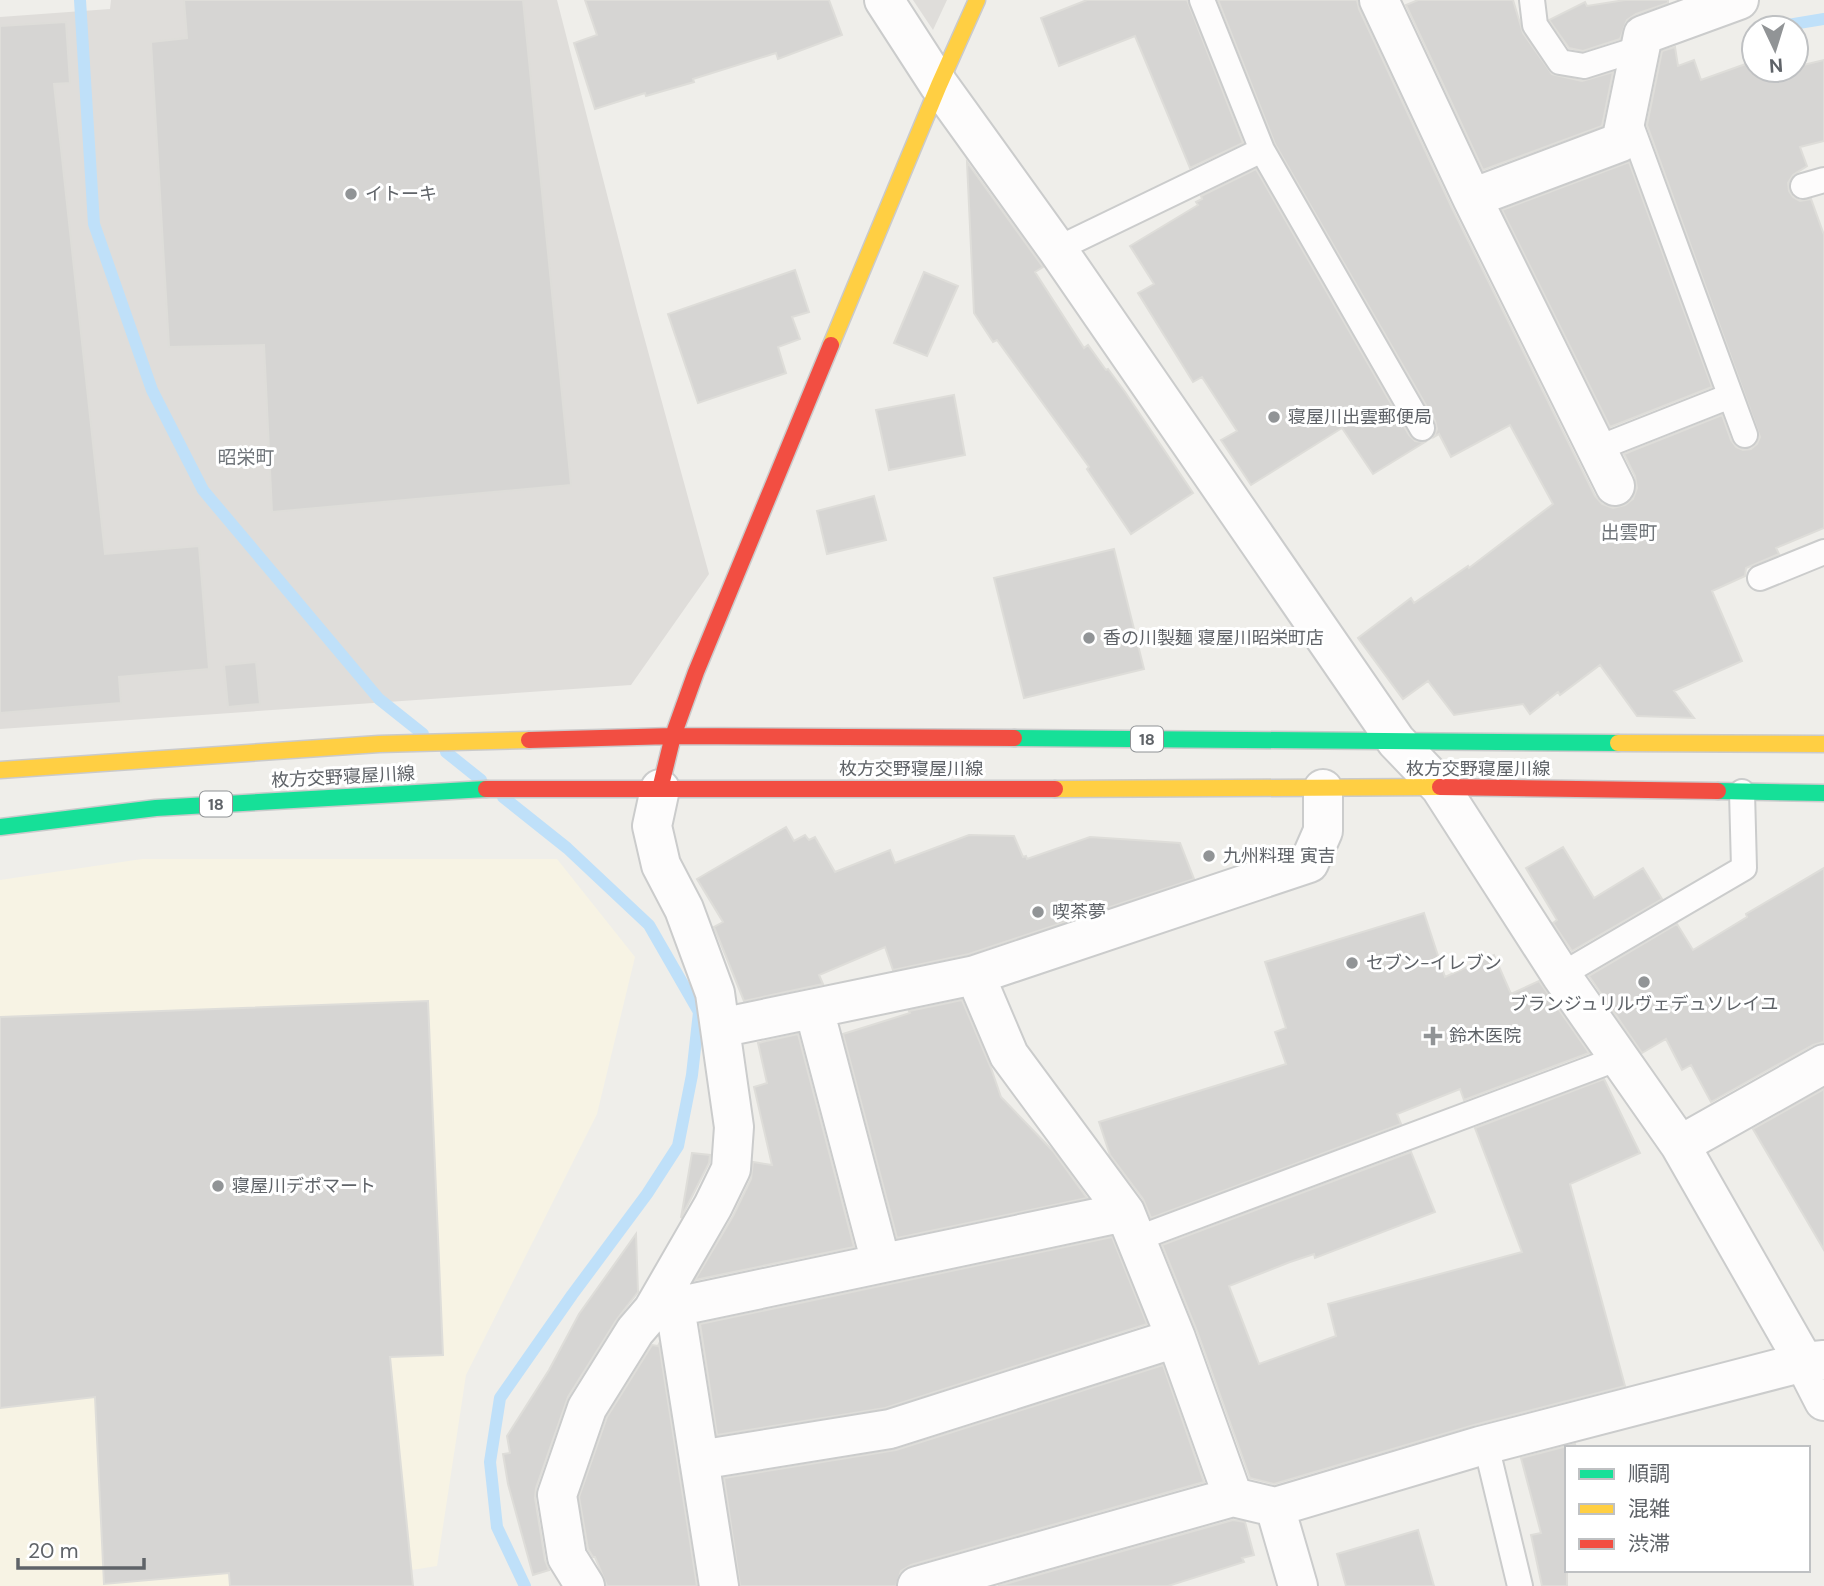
<svg xmlns="http://www.w3.org/2000/svg" width="1824" height="1586" font-family="'DM Sans','Noto Sans JP',sans-serif">
<style>
.commercial{fill:#f7f3e4}
.industrial{fill:#dfddda}
.lines{fill:none;stroke-linecap:round;stroke-linejoin:round}
.stream{stroke:#bfe0f9;stroke-width:12}
.building{fill:#d6d5d3;stroke:#deddd9;stroke-width:2}
.lane-casing{stroke:#cbcccc;stroke-width:28}
.street-casing{stroke:#cbcccc;stroke-width:42}
.fast-casing{stroke:#cacacb;stroke-width:19}
.slow-casing{stroke:#cacacb;stroke-width:19}
.jam-casing{stroke:#cacacb;stroke-width:19}
.lane{stroke:#fdfcfc;stroke-width:24}
.street{stroke:#fdfcfc;stroke-width:38}
.fast{stroke:#16e098;stroke-width:16}
.slow{stroke:#ffcf43;stroke-width:16}
.jam{stroke:#f24e42;stroke-width:16}
.poi-dot{fill:#919496;stroke:#fff;stroke-width:2.5}
.labels{text-anchor:middle;stroke-width:6;stroke-linejoin:round;paint-order:stroke}
.shield{fill:#fff;stroke:#8f9295;stroke-width:2}
.shield-label{font-size:16px;font-weight:bold;fill:#5f6368}
.poi-label{font-size:18px;fill:#5f6368;stroke:#fff;text-anchor:start}
.street-label{font-size:18px;fill:#5f6368;stroke:#fff}
.neighbourhood-label{font-size:19px;fill:#70757a;stroke:#fff}
</style>
<rect width="100%" height="100%" fill="#efeeea"/>
<path class="commercial" d="M 142,859 L 557,859 L 635,957 L 597,1114 L 466,1375 L 437,1566 L 310,1586 L 0,1586 L 0,880 Z"/>
<path class="industrial" d="M 111,0 L 557,0 L 637,311 L 709,574 L 631,685 L 0,729 L 0,17 L 110,9 Z
M 914,0 L 947,0 L 933,30 L 913,0 Z"/>
<g class="lines">
<path class="stream" d="M 80,0 L 94,224 L 152,390 L 203,490 L 379,699 L 423,734
M 1775,27 L 1824,19
M 446,752 L 481,780
M 503,797 L 567,848 L 649,925 L 699,1012 L 692,1075 L 678,1146 L 647,1194 L 572,1295 L 500,1398 L 490,1462 L 497,1527 L 525,1586"/>
</g>
<path class="building" d="M 184,0 L 523,0 L 571,485 L 272,512 L 264,345 L 169,347 L 151,42 L 187,38 Z
M 585,0 L 829,0 L 842,35 L 778,59 L 776,53 L 693,79 L 694,82 L 646,96 L 645,93 L 595,109 L 574,43 L 597,35 Z
M 1087,0 L 1187,0 L 1243,143 L 1190,168 L 1135,36 L 1059,66 L 1041,18 Z
M 1218,0 L 1357,0 L 1359,9 L 1452,208 L 1595,496 L 1602,504 L 1613,508 L 1625,505 L 1633,499 L 1637,488 L 1635,476 L 1624,454 L 1722,415 L 1731,440 L 1736,447 L 1743,450 L 1751,449 L 1757,444 L 1760,437 L 1647,125 L 1662,51 L 1675,47 L 1678,66 L 1694,60 L 1701,80 L 1754,61 L 1754,70 L 1796,70 L 1796,57 L 1799,66 L 1824,60 L 1824,141 L 1800,147 L 1807,166 L 1793,175 L 1788,183 L 1789,191 L 1793,197 L 1800,201 L 1811,199 L 1824,235 L 1824,528 L 1776,548 L 1779,554 L 1746,568 L 1745,576 L 1712,591 L 1742,661 L 1674,691 L 1694,718 L 1637,716 L 1600,665 L 1560,695 L 1558,692 L 1530,714 L 1523,704 L 1454,715 L 1428,681 L 1403,699 L 1358,638 L 1411,598 L 1414,603 L 1468,566 L 1469,568 L 1553,504 L 1510,425 L 1451,457 L 1439,434 L 1434,437 L 1437,429 L 1435,421 L 1275,144 Z
M 1418,0 L 1513,0 L 1523,33 L 1552,74 L 1582,81 L 1613,72 L 1602,126 L 1483,170 L 1406,5 Z
M 1625,0 L 1668,0 L 1668,3 L 1636,14 L 1627,20 L 1620,39 L 1583,51 L 1569,48 L 1549,20 L 1585,2 L 1587,6 Z
M 66,22 L 70,83 L 54,84 L 105,554 L 199,546 L 209,669 L 119,677 L 121,703 L 0,713 L 0,26 Z
M 967,162 L 1043,267 L 1035,272 L 1084,348 L 1088,345 L 1106,370 L 1108,369 L 1125,392 L 1193,493 L 1131,534 L 1087,469 L 1089,467 L 997,340 L 993,342 L 974,313 Z
M 1629,162 L 1712,387 L 1610,427 L 1502,210 Z
M 1256,169 L 1409,435 L 1415,441 L 1425,442 L 1373,474 L 1342,428 L 1251,485 L 1221,440 L 1237,431 L 1202,377 L 1193,382 L 1138,293 L 1154,284 L 1130,246 L 1198,205 L 1196,202 L 1202,199 L 1201,196 Z
M 795,270 L 809,312 L 792,317 L 800,339 L 778,347 L 786,373 L 698,403 L 668,314 Z
M 924,272 L 958,286 L 927,356 L 894,343 Z
M 954,395 L 965,455 L 889,470 L 876,410 Z
M 874,496 L 886,540 L 827,554 L 817,511 Z
M 1114,549 L 1144,669 L 1024,698 L 994,578 Z
M 256,662 L 260,704 L 228,707 L 224,665 Z
M 786,827 L 794,841 L 805,835 L 809,840 L 815,837 L 835,872 L 890,850 L 895,863 L 969,835 L 1014,836 L 1023,857 L 1026,856 L 1027,859 L 1090,837 L 1180,843 L 1194,879 L 969,954 L 893,970 L 885,947 L 819,975 L 823,984 L 744,1001 L 714,927 L 723,922 L 697,879 Z
M 1563,847 L 1594,898 L 1643,868 L 1662,899 L 1572,951 L 1553,923 L 1557,920 L 1526,868 Z
M 1824,868 L 1824,1042 L 1813,1045 L 1711,1102 L 1691,1065 L 1682,1070 L 1666,1039 L 1642,1053 L 1589,976 L 1677,924 L 1693,950 L 1747,917 L 1746,914 Z
M 1424,913 L 1445,977 L 1494,955 L 1511,994 L 1539,981 L 1589,1053 L 1464,1100 L 1460,1089 L 1397,1114 L 1401,1124 L 1151,1218 L 1143,1199 L 1110,1155 L 1099,1122 L 1286,1064 L 1275,1032 L 1286,1028 L 1265,962 Z
M 962,1000 L 991,1068 L 1001,1097 L 1053,1151 L 1087,1198 L 897,1238 L 843,1034 L 910,1013 L 909,1011 Z
M 428,1001 L 443,1355 L 390,1357 L 413,1586 L 230,1586 L 229,1573 L 104,1584 L 95,1397 L 0,1408 L 0,1017 Z
M 798,1034 L 854,1247 L 695,1280 L 733,1216 L 751,1179 L 753,1162 L 772,1165 L 754,1087 L 767,1083 L 758,1043 Z
M 1604,1079 L 1640,1153 L 1570,1184 L 1625,1386 L 1474,1425 L 1274,1484 L 1250,1478 L 1197,1331 L 1162,1245 L 1411,1152 L 1435,1212 L 1315,1258 L 1314,1254 L 1290,1262 L 1229,1286 L 1259,1364 L 1336,1336 L 1328,1304 L 1522,1252 L 1475,1128 Z
M 1824,1089 L 1824,1250 L 1753,1129 Z
M 692,1153 L 710,1155 L 709,1163 L 681,1218 Z
M 636,1234 L 638,1292 L 617,1319 L 568,1397 L 536,1488 L 535,1498 L 545,1560 L 549,1570 L 533,1575 L 508,1484 L 503,1454 L 510,1453 L 507,1436 L 549,1370 L 579,1314 Z
M 1112,1237 L 1147,1324 L 885,1408 L 717,1435 L 700,1324 Z
M 659,1344 L 697,1586 L 607,1586 L 595,1557 L 593,1557 L 588,1549 L 579,1497 L 607,1417 L 652,1345 L 658,1346 Z
M 1163,1365 L 1204,1482 L 911,1565 L 901,1571 L 896,1586 L 740,1586 L 724,1478 L 896,1450 Z
M 1575,1444 L 1576,1448 L 1567,1448 L 1567,1586 L 1542,1586 L 1531,1535 L 1541,1533 L 1521,1458 Z
M 1233,1520 L 1245,1522 L 1254,1555 L 1242,1558 L 1244,1562 L 1168,1586 L 998,1586 Z
M 1418,1530 L 1434,1586 L 1346,1586 L 1337,1554 Z"/>
<g class="lines">
<defs>
<path id="lane" d="M 1202,0 L 1262,150 L 1422,428
M 1532,0 L 1535,25 L 1560,62 L 1584,66 L 1641,48
M 1628,117 L 1745,435
M 1803,186 L 1824,180
M 1057,249 L 1262,150
M 1596,449 L 1730,396
M 1760,578 L 1824,552
M 1561,975 L 1744,868 L 1742,792
M 1136,1239 L 1619,1058
M 1486,1445 L 1520,1586"/>
<path id="street" d="M 884,0 L 939,85 L 1057,249 L 1396,741 L 1440,787 L 1561,975 L 1680,1145 L 1804,1362 L 1824,1401
M 1379,0 L 1472,198 L 1615,486
M 1472,198 L 1621,142 L 1643,35 L 1739,0
M 814,1009 L 881,1263
M 720,1028 L 975,975
M 1680,1145 L 1824,1064
M 653,1310 L 713,1206 L 731,1169 L 734,1127 L 715,993 L 684,909 L 661,865 L 652,826 L 660,789
M 699,1460 L 890,1429 L 1176,1338
M 1233,1497 L 1176,1338 L 1125,1212 L 1009,1055 L 975,975 L 1309,863 L 1323,831 L 1323,789
M 1275,1507 L 1298,1586
M 585,1586 L 567,1557 L 557,1495 L 587,1408 L 635,1331 L 653,1310 L 675,1307
M 719,1586 L 675,1307 L 1125,1212
M 917,1586 L 1233,1497 L 1275,1507 L 1480,1446 L 1804,1362 L 1824,1360"/>
<path id="fast" d="M 1014,738 L 1618,743
M 1718,791 L 1824,793
M 0,827 L 156,808 L 486,789"/>
<path id="slow" d="M 831,345 L 939,85 L 977,0
M 1618,743 L 1824,744
M 0,770 L 379,744 L 529,740
M 1055,789 L 1440,787"/>
<path id="jam" d="M 529,740 L 673,736 L 1014,738
M 1440,787 L 1718,791
M 486,789 L 1055,789
M 660,789 L 673,736 L 696,672 L 831,345"/>
</defs>
<use href="#lane" class="lane-casing"/>
<use href="#street" class="street-casing"/>
<use href="#fast" class="fast-casing"/>
<use href="#slow" class="slow-casing"/>
<use href="#jam" class="jam-casing"/>
<use href="#lane" class="lane"/>
<use href="#street" class="street"/>
<use href="#fast" class="fast"/>
<use href="#slow" class="slow"/>
<use href="#jam" class="jam"/>
</g>
<g class="poi-dot">
<circle cx="351" cy="194" r="7"/>
<circle cx="1274" cy="417" r="7"/>
<circle cx="1089" cy="638" r="7"/>
<circle cx="1209" cy="856" r="7"/>
<circle cx="1038" cy="912" r="7"/>
<circle cx="1352" cy="963" r="7"/>
<circle cx="1644" cy="982" r="7"/>
<path d="M1429.5 1025.5h7v7h7v7h-7v7h-7v-7h-7v-7h7z"/>
<circle cx="218" cy="1186" r="7"/>
</g>
<g class="labels">
<g class="shield">
<rect x="1131" y="726.5" width="32" height="25" rx="5"/>
<rect x="200" y="791.5" width="32" height="25" rx="5"/>
</g>
<g class="shield-label">
<text x="1147" y="745">18</text>
<text x="216" y="810">18</text>
</g>
<g class="poi-label">
<text x="365" y="200">イトーキ</text>
<text x="1288" y="423">寝屋川出雲郵便局</text>
<text x="1103" y="644">香の川製麺 寝屋川昭栄町店</text>
<text x="1223" y="862">九州料理 寅吉</text>
<text x="1052" y="918">喫茶夢</text>
<text x="1366" y="969">セブン-イレブン</text>
<text x="1644" y="1010" text-anchor="middle">ブランジュリルヴェデュソレイユ</text>
<text x="1449" y="1042">鈴木医院</text>
<text x="232" y="1192">寝屋川デポマート</text>
</g>
<g class="street-label">
<text x="911" y="775">枚方交野寝屋川線</text>
<text x="1478" y="775">枚方交野寝屋川線</text>
<text transform="translate(343 777) rotate(-3)" y="6">枚方交野寝屋川線</text>
</g>
<g class="neighbourhood-label">
<text x="246" y="464">昭栄町</text>
<text x="1629" y="539">出雲町</text>
</g>
</g>
<rect x="1565" y="1446" width="245" height="126" fill="#ffffff" stroke="#bfc1c3" stroke-width="2"/>
<rect x="1579" y="1469" width="35" height="10" fill="#16e098" stroke="#bfc1c3" stroke-width="2"/>
<text x="1628" y="1481" font-size="21" fill="#5f6368">順調</text>
<rect x="1579" y="1504" width="35" height="10" fill="#ffcf43" stroke="#bfc1c3" stroke-width="2"/>
<text x="1628" y="1516" font-size="21" fill="#5f6368">混雑</text>
<rect x="1579" y="1539" width="35" height="10" fill="#f24e42" stroke="#bfc1c3" stroke-width="2"/>
<text x="1628" y="1551" font-size="21" fill="#5f6368">渋滞</text>
<g transform="translate(1775 49) rotate(176)"><circle r="33" fill="#ffffff" stroke="#bfc1c3" stroke-width="2"/>
<path d="M0-5L12 26L0 18L-12 26Z" fill="#919496"/>
<text y="-10" font-size="19" font-weight="bold" text-anchor="middle" fill="#5f6368">N</text>
</g>
<path d="M18 1558v10h126v-10" fill="none" stroke="#5f6368" stroke-width="3.5"/>
<text x="28" y="1558" font-size="21" fill="#5f6368" stroke="#ffffff" stroke-width="5" paint-order="stroke">20 m</text>
</svg>
